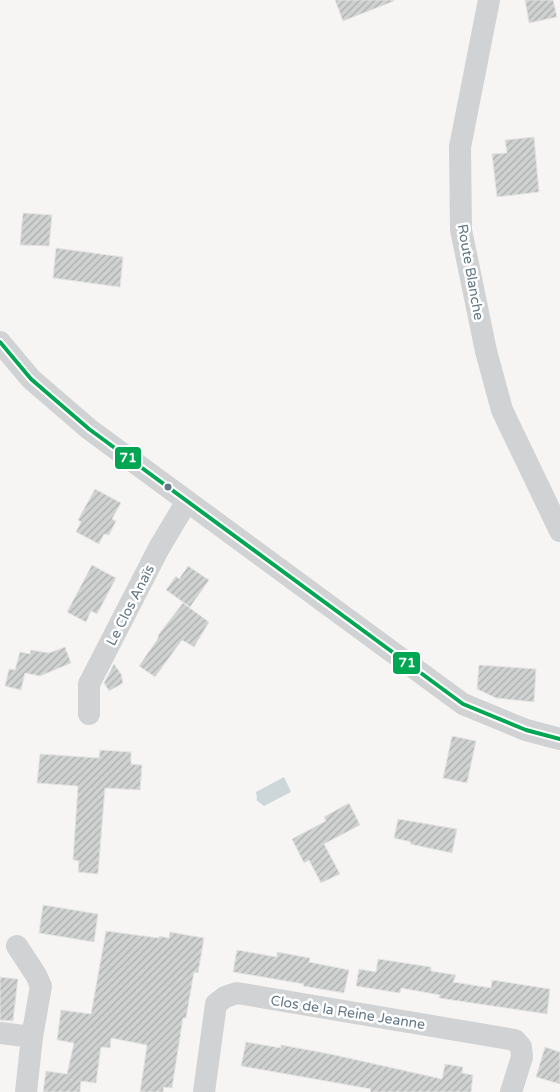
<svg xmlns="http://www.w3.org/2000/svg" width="560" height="1092" font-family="'Varela Round',sans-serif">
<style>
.water{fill:#cdd6d9}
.building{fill:url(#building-hatch);stroke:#e5e4e4}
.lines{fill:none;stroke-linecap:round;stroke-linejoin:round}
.minor{stroke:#d1d2d3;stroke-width:22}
.bus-1-casing{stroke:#fff;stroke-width:8}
.bus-1{stroke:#00a651;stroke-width:4}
.bus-dot{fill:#637886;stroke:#fff;stroke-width:2}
.labels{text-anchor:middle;stroke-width:5;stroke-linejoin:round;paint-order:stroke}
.street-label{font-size:14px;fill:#637886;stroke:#fff}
.line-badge{stroke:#fff;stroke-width:2}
.badge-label{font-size:14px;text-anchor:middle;font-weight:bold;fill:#fff}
</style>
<defs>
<pattern id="building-hatch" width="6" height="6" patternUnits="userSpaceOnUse" patternTransform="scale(1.25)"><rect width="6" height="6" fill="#d0d1d1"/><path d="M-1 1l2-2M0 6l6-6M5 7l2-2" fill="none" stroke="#acaeaf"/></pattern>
</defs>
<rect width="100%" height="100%" fill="#f6f5f4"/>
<path class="water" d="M 284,777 L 291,792 L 264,806 C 252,796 259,805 256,792 Z"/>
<path class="building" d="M 335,0 L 394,0 L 394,1 L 343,21 Z
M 525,0 L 553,0 L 557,17 L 529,23 Z
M 534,137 L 539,192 L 497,197 L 492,154 L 507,153 L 505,140 Z
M 23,213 L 52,215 L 49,246 L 20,245 Z
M 56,248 L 123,257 L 120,287 L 53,278 Z
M 95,489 L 121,503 L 112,519 L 116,521 L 109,535 L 104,534 L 99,544 L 76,532 L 81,522 L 78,520 Z
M 92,565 L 116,578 L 97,614 L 91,611 L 86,622 L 67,612 Z
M 188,566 L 209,580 L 190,607 L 166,590 L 176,576 L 179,579 Z
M 183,603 L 209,622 L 194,647 L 182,640 L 155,677 L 139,666 L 157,640 L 159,634 Z
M 65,647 L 71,663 L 40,676 L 25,673 L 21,690 L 5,686 L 9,669 L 15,670 L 20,652 L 30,654 L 31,650 L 49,653 Z
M 114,664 L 121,674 L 123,683 L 109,691 L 104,683 Z
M 479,665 L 536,669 L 534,702 L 496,698 L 477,689 Z
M 452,736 L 476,741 L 467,783 L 443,778 Z
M 100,750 L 131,752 L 131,764 L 142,765 L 140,790 L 105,788 L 98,874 L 78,872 L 79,861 L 73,860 L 78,786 L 37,783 L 40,754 L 99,758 Z
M 349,803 L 360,825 L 324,844 L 340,874 L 321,883 L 309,860 L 304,863 L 292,839 L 326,821 L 324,817 Z
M 398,819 L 457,829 L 452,853 L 410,844 L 411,842 L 394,838 Z
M 43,905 L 98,914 L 94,942 L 39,933 Z
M 106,931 L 159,938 L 159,936 L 169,938 L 170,932 L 204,938 L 198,973 L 194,972 L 186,1018 L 183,1018 L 172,1088 L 164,1087 L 163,1092 L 140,1092 L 147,1045 L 111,1038 L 110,1048 L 101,1047 L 96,1083 L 81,1081 L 80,1092 L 43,1092 L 46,1071 L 67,1074 L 74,1043 L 57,1040 L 61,1010 L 91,1014 Z
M 237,950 L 277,957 L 277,952 L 310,958 L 309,962 L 349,970 L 344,993 L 303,986 L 304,984 L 233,972 Z
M 378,959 L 431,967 L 431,971 L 456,975 L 453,982 L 491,988 L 492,980 L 550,989 L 547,1014 L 439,998 L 440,995 L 401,988 L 400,993 L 356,986 L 359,969 L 376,972 Z
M 0,977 L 18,979 L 13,1021 L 0,1020 Z
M 246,1042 L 281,1048 L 281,1045 L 330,1054 L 442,1079 L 445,1064 L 463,1067 L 462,1073 L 473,1075 L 471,1092 L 370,1092 L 371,1089 L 241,1066 Z
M 545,1047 L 560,1052 L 560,1084 L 536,1077 Z"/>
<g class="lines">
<path class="minor" d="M 489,0 L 460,147 L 461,230 L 486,351 L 502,410 L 560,531
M 0,342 L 31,379 L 89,429 L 463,704 L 526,730 L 560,739
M 89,714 L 89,684 L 159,548 L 187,501
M 17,946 L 36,975 L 41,986 L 32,1037
M 0,1033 L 32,1037 L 26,1092
M 204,1092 L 216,1004 L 225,997 L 237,993 L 515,1040 L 521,1047 L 522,1057 L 511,1092"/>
<defs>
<path id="bus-1" d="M 0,342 L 31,379 L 89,429 L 463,704 L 526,730 L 560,739"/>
</defs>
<use href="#bus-1" class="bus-1-casing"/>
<use href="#bus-1" class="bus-1"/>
</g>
<circle class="bus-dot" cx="168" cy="487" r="4.5"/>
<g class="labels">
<g class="street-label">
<text transform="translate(471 272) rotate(80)" y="5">Route Blanche</text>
<text transform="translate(130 605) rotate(-63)" y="5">Le Clos Anaïs</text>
<text transform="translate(348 1012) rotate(9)" y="5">Clos de la Reine Jeanne</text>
</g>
</g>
<g class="line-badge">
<rect x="114" y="446" width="28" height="24" rx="5" fill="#00a651"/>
<rect x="392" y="651" width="29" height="24" rx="5" fill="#00a651"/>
</g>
<g class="badge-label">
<text x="128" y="462">71</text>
<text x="407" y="667">71</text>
</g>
</svg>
